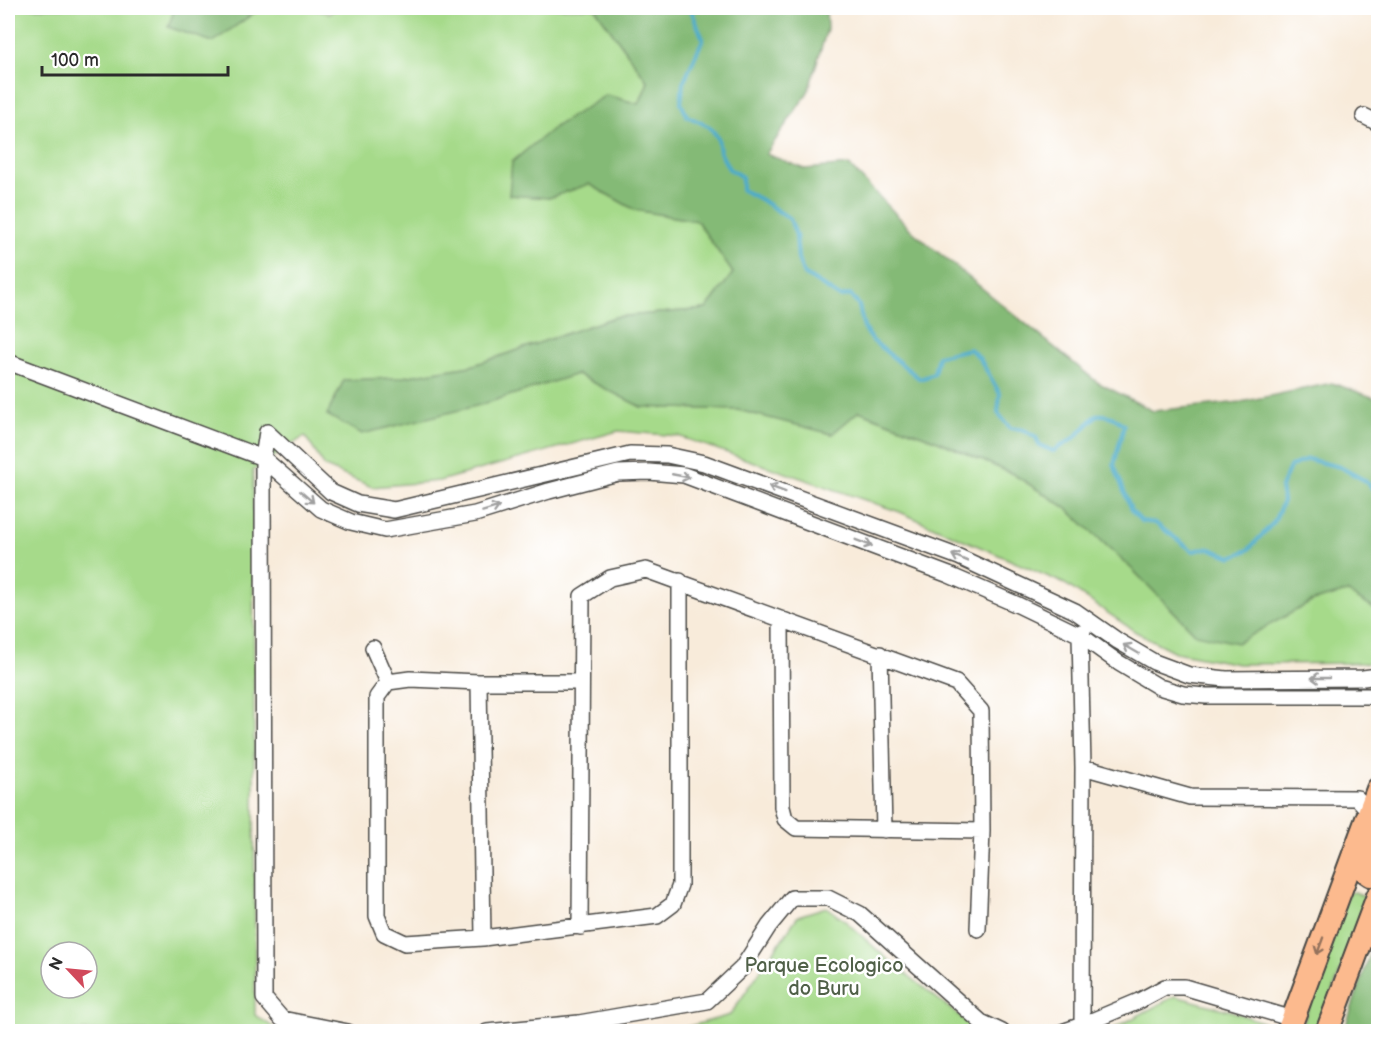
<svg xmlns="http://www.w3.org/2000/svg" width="1386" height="1039" font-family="'Balsamiq Sans',sans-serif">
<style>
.green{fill:#a6da8a;stroke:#68825a;stroke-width:1.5;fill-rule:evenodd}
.forest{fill:#84ba76;stroke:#587250;stroke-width:1.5}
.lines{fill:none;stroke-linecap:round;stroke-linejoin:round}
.stream{stroke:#4babca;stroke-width:4}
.street-casing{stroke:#4a4845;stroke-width:18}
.primary-casing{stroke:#4a4845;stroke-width:26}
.street{stroke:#fff;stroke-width:15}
.primary{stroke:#fcba8e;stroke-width:22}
.oneway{stroke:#a0a0a0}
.oneway2{stroke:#94725c}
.labels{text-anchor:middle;stroke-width:5;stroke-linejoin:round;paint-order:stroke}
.park-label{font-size:20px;fill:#506048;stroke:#fff}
</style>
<rect width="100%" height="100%" fill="#fff"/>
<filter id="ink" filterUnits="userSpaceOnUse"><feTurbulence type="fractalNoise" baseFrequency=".0167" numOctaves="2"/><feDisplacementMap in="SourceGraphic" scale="12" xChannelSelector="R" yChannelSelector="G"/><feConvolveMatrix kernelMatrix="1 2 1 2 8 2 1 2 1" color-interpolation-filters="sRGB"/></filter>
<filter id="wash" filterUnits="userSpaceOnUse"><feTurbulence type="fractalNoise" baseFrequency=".008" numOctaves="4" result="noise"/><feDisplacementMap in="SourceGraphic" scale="24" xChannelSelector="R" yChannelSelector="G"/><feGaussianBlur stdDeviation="1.35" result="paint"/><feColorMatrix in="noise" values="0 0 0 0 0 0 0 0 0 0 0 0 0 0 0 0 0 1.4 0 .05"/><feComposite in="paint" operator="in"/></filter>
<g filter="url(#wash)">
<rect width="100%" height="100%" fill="#f8ebda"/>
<path class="green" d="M 8,8 L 175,8 L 169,27 L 213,42 L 261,8 L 304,8 L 329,13 L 339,8 L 595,8 L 648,82 L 639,104 L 606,95 L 549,198 L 589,184 L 635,210 L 697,221 L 733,273 L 706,309 L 615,317 L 471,366 L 397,378 L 344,380 L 327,415 L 480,405 L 577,374 L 641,407 L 738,410 L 832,434 L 859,411 L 938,441 L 1013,474 L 1065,507 L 1132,569 L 1196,634 L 1275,621 L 1313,601 L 1347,592 L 1378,611 L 1378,659 L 1369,663 L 1238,664 L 1175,652 L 1136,632 L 1065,584 L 900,512 L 678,436 L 618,431 L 439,481 L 372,487 L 325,467 L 305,436 L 253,471 L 255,1015 L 279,1031 L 8,1031 ZM 51,952 L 87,952 L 87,988 L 51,988 Z
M 1355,892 L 1365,897 L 1366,903 L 1318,1031 L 1300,1032 L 1348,893 Z
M 826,907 L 844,920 L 884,956 L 978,1031 L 653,1031 L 680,1029 L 730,1015 L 798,916 Z
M 1175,996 L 1231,1011 L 1278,1028 L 1277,1032 L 1107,1032 Z"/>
<path class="forest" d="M 175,8 L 261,8 L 213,42 L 168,27 Z
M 595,8 L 826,8 L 827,29 L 808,92 L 766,154 L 805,169 L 849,165 L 912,231 L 1097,382 L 1153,411 L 1241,402 L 1332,383 L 1378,399 L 1378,611 L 1347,592 L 1313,601 L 1237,643 L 1196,634 L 1132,569 L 1065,507 L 1013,474 L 938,441 L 859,411 L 832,434 L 738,410 L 641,407 L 577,374 L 480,405 L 362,434 L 327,415 L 344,380 L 397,378 L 471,366 L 615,317 L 706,309 L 733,273 L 697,221 L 635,210 L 589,184 L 549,198 L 509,195 L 512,162 L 553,128 L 606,95 L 639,104 L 648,82 Z
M 1378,930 L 1378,1031 L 1344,1031 Z"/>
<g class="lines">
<path class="stream" d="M 687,8 L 691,10 L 703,39 L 683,83 L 681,103 L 687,116 L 710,127 L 718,138 L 720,152 L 729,169 L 742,177 L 742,190 L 760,199 L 790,219 L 796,235 L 798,259 L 804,274 L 840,297 L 851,295 L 859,306 L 864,328 L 873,341 L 920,379 L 934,374 L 938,356 L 970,349 L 980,359 L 1000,394 L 998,413 L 1010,428 L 1024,430 L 1036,437 L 1039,445 L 1053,451 L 1073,439 L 1097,415 C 1109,414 1115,418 1124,425 L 1114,465 L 1131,510 L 1141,521 L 1155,523 L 1193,551 L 1208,548 L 1232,557 L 1248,550 L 1274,522 L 1283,501 L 1281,487 L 1290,467 L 1307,459 L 1340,467 L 1364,480 L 1373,489 L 1378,490"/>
</g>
</g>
<g filter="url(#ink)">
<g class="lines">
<defs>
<path id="street" d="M 1364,116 L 1378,123
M 8,362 L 263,458 L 321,509 L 351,522 L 385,530 L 475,514 L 549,491 L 618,473 L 649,472 L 684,475 L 949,575 L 1018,605 L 1080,635 L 1119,663 L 1159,687 L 1183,694 L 1206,696 L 1378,696
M 267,432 L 331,492 L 358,504 L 394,510 L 630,454 L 667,455 L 704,463 L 959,557 L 1075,611 L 1118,641 L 1154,662 L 1189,675 L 1226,679 L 1363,678 L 1378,676
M 267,432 L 263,458 L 264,998 L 282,1019 L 348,1032
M 781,619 L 782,807 L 785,819 L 796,828 L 982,831
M 373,648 L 388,682 L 377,697 L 377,916 L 384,933 L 405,943 L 483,938 L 657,916 L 673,904 L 680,885 L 680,581
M 880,654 L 884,830
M 388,682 L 410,679 L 479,682 L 581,682
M 479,682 L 483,938
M 1083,767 L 1190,797 L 1357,798 L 1370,812
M 580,927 L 582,596 L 610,578 L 646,570 L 956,683 L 981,711 L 982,831 L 978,929
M 1082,1025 L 1139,1001 L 1165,987 L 1184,987 L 1293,1019
M 487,1032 L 579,1023 L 707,1001 L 742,968 L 769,926 L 792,898 L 828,898 L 860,914 L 981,1022 L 1002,1032
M 1062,1032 L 1082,1025 L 1083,767 L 1080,635 L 1083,631"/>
<path id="primary" d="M 1370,844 L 1363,866 L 1365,871 L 1371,875 L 1378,873
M 1288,1032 L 1378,789
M 1327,1032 L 1378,896"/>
</defs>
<use href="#street" class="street-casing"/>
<use href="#primary" class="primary-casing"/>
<use href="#street" class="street"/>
<use href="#primary" class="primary"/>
</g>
<defs><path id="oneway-shaft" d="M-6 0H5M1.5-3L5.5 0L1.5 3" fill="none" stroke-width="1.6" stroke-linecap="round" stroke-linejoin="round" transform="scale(1.5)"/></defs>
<g class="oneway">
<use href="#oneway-shaft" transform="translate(681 476) rotate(11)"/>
<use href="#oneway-shaft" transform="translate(777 489) rotate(-160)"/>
<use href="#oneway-shaft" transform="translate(307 497) rotate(41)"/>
<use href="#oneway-shaft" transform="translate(491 509) rotate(-17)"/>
<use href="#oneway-shaft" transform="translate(864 543) rotate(21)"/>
<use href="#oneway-shaft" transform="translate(960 558) rotate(-157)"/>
<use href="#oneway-shaft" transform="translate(1131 649) rotate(-150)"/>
<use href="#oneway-shaft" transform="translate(1320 678) rotate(180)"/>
</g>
<use class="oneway2" href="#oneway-shaft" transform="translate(1320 946) rotate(110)"/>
</g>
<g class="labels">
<g class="park-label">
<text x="824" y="972">Parque Ecologico<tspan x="824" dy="23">do Buru</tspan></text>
</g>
</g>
<rect width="1386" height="1039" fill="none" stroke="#fff" stroke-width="30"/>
<g transform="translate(69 970) rotate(296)"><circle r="28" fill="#ffffff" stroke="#aaaaaa" stroke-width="1.5"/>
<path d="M0-4.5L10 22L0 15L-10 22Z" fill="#d1495b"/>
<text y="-9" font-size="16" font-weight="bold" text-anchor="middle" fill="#2b2b2b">N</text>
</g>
<path d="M42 66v9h186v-9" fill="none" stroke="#2b2b2b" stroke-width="3"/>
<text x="51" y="66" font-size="18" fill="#2b2b2b" stroke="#ffffff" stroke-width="4.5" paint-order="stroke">100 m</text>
</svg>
